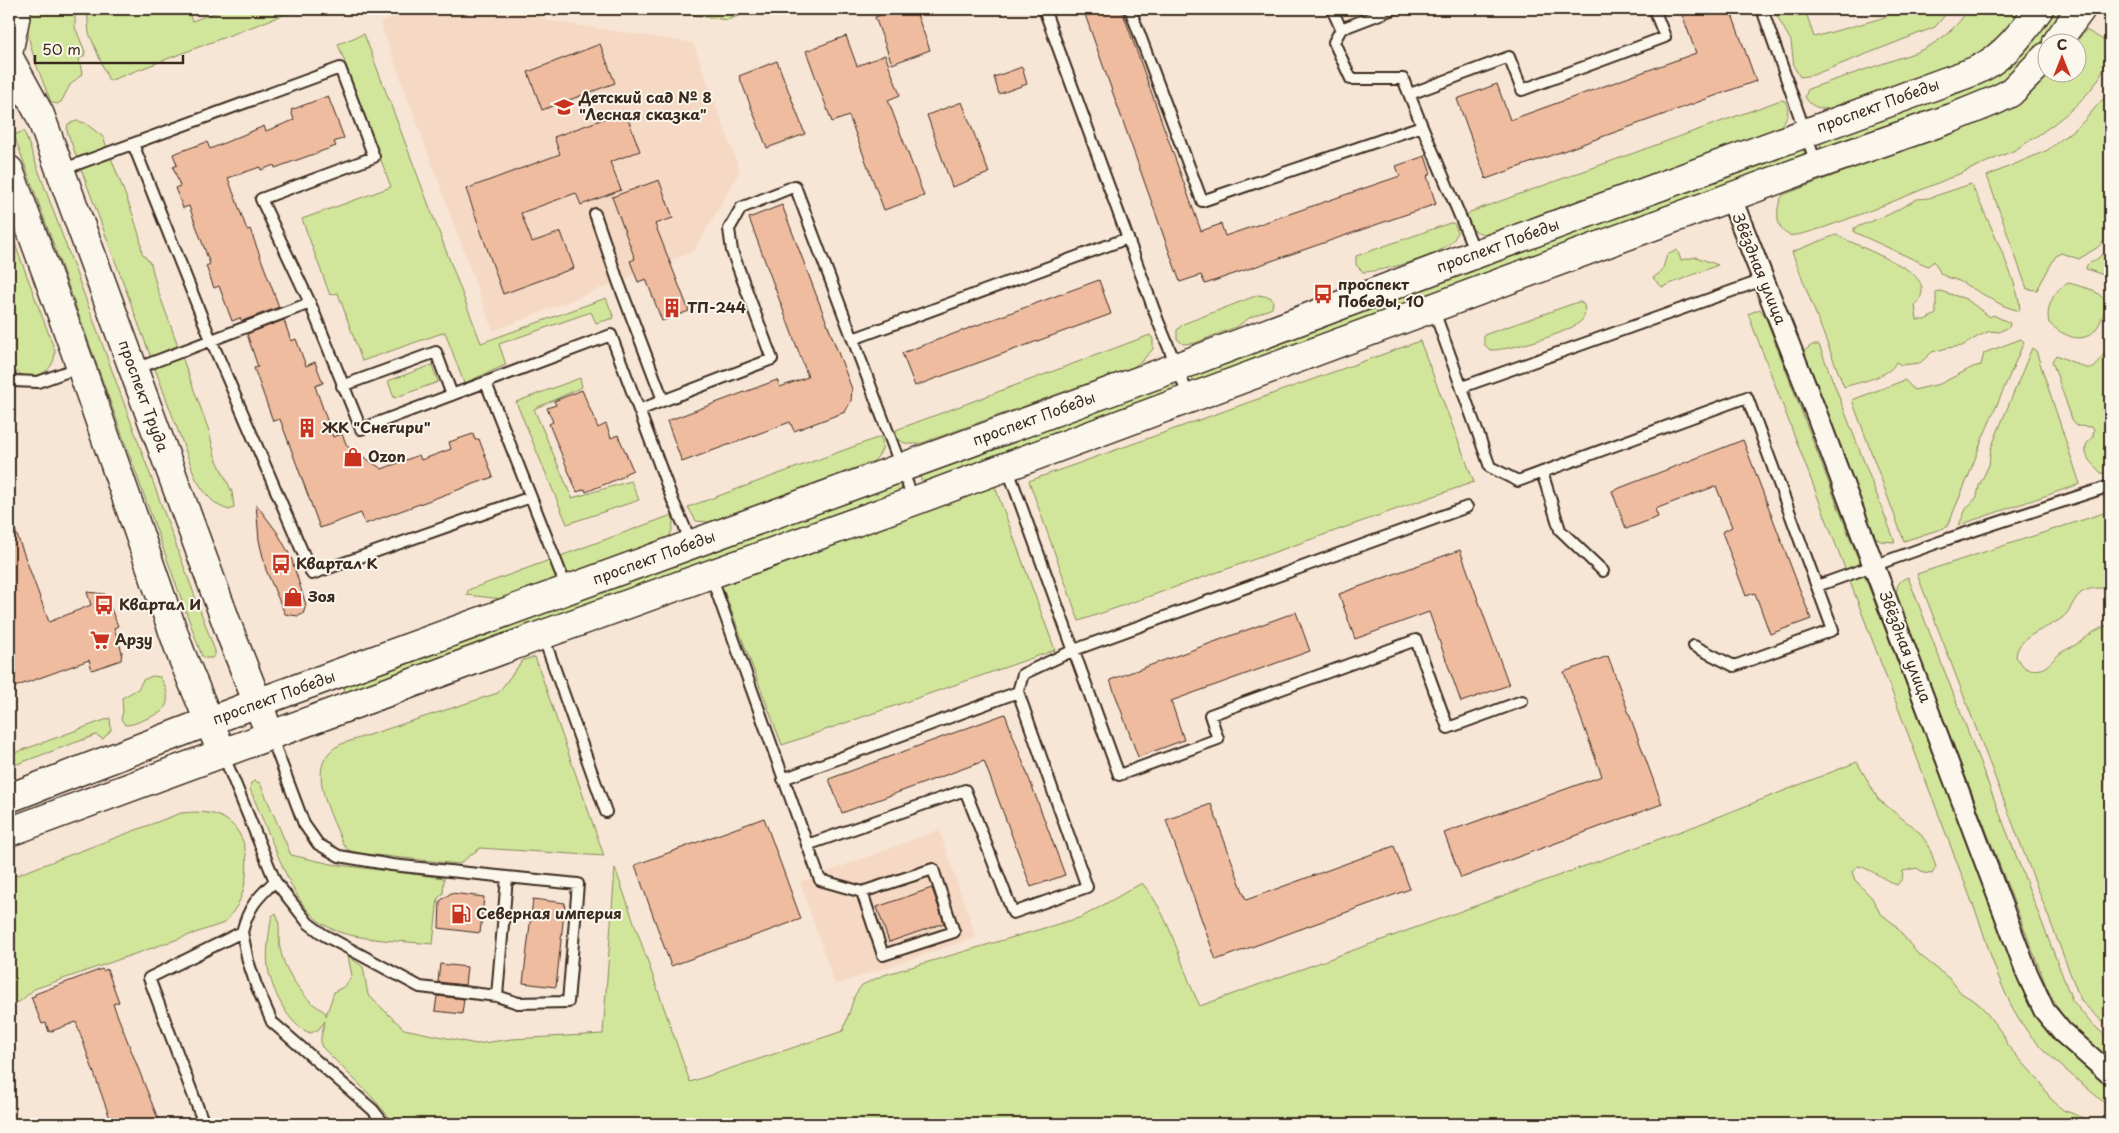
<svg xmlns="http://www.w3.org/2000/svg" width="2119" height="1133" font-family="'Playpen Sans',sans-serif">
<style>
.built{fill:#f5d9c5}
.green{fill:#d2e69b;stroke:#86885c}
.building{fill:#efbca0;stroke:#3b2a1e}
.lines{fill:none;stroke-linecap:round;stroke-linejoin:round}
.service-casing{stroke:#3b2a1e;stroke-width:14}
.minor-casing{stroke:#3b2a1e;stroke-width:24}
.secondary-casing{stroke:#3b2a1e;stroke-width:31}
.service{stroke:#fbf7ec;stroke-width:10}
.minor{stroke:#fbf7ec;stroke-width:20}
.secondary{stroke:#fbf7ec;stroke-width:28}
.labels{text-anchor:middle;stroke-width:4;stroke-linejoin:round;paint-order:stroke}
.poi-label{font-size:15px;font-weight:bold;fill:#3b2a1e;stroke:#fbf7ec;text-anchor:start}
.street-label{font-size:15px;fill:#3b2a1e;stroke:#fbf7ec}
</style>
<rect width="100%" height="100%" fill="#f7e5d5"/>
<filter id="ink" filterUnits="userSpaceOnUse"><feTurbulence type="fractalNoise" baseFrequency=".02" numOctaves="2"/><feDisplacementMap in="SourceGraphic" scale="10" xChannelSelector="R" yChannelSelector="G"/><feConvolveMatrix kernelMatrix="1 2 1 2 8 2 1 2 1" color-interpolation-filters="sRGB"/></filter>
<g filter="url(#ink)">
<path class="built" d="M 418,9 L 539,9 L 543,20 L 693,43 L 740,171 L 694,251 L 670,261 L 673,269 L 638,282 L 635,275 L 493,331 L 380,22 Z
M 939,830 L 976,937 L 835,985 L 800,882 Z"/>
<path class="green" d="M 27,9 L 75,9 L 75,27 L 85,52 L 84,56 L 79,59 L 82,74 L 70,85 L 61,102 L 57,104 L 51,102 C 39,71 25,43 27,9 Z
M 87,9 L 187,9 L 192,21 L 226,9 L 299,9 L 109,81 L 89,33 Z
M 653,9 L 744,9 L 741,15 L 727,20 Z
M 1773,9 L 1805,9 L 1814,37 L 1879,19 L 1905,9 L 1950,9 L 1935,27 L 1813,75 L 1800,77 L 1794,67 L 1791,41 Z
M 1969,9 L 2024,9 L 2006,34 L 1979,55 L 1835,110 C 1823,109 1812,109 1805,97 L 1808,89 L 1917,52 C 1939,43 1956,28 1969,9 Z
M 2055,11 L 2061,15 L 2043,45 L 2024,65 L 1999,84 L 1960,102 L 1823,150 L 1820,146 L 1820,141 L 1957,91 L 2049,13 Z
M 2086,30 L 2110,44 C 2110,89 2049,129 2015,150 C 1984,163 1808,241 1789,235 C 1782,232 1779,226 1778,220 C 1777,211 1778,202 1783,195 L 1984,118 L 2049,73 L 2076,72 L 2076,42 Z
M 364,34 L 481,343 L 606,298 L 614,318 L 596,323 L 591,312 L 499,344 L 506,365 L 464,383 L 445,332 L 362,361 L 338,293 L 330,295 L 302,219 L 391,187 L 338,44 Z
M 2110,98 L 2110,235 L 2098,247 L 2079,259 L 2061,253 L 2055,257 L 2037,290 L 2027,289 L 1987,176 L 2048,150 L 2083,122 L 2102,100 Z
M 1781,100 L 1785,101 C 1792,114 1785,122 1775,131 L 1491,235 C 1478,233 1466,231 1467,215 L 1470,212 Z
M 77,121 L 85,123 L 103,137 L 133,215 L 140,238 L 142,253 L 151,264 L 157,288 L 209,431 L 215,456 L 232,492 L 234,507 L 230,510 C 214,507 204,492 196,479 L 67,131 L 68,124 Z
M 24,131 L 215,651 L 215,655 L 212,658 L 205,658 L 202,656 L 14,135 Z
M 1803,148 L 1805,156 L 1205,380 L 1196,381 L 1192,379 L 1191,372 Z
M 1971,184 C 1980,203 2026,298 2019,311 L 2004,306 L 1959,281 L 1947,277 L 1941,274 L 1934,261 L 1928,266 L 1854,232 L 1854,228 L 1888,215 L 1917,199 L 1929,198 Z
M 1450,223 L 1453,223 C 1477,250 1380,272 1363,272 L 1356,265 L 1356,256 Z
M 9,228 L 55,351 C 55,378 23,384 9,365 Z
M 1836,235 C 1849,241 1862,247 1875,253 C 1895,263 1939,278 1915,306 L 1917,320 L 1925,320 L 1936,314 L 1936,292 L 1940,291 L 1966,299 L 1990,317 L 1993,315 L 2010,323 L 2009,327 L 1999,332 L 1990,331 L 1979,336 L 1962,346 L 1947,348 L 1932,352 L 1920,363 L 1901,365 L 1896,362 C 1890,377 1859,382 1844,387 L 1792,252 Z
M 2110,248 L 2110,277 L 2086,269 L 2087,265 L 2097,259 Z
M 1677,250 L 1681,260 L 1696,257 L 1718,265 L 1662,287 L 1653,278 L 1662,271 L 1667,255 Z
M 2069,283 L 2093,290 L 2106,300 C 2101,339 2079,350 2049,323 C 2045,309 2054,288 2069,283 Z
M 1258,295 L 1270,297 L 1273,301 L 1272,308 L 1249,318 L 1238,326 L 1195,343 L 1183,344 L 1177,339 L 1177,330 L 1183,324 Z
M 1578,302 L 1581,302 L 1584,305 C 1585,310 1585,316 1582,320 C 1571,333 1507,351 1490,350 L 1484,344 L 1484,335 Z
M 1760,309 L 1765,316 L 2028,1003 L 2056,1034 L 2110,1084 L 2110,1108 C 2087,1087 2060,1067 2038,1044 C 2007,1011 1994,965 1980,923 L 1748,314 Z
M 1150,335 L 1153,339 L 1153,349 L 1142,361 L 1133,367 L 922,443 C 912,445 902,445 896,436 L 896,430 Z
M 2021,339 L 2024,342 L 1983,437 L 1969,475 L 1947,527 L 1904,541 L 1852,400 L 1905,380 L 1914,390 L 1940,384 L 1973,367 L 1981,365 L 1984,353 Z
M 1420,341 L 1474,482 L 1079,621 L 1029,481 Z
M 1812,345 L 1819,345 L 1895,542 L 1880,541 L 1871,533 L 1803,352 Z
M 2032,348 L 2036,351 L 2080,484 L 1959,525 L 1966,509 L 1977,497 L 1979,486 L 1989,465 L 1991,448 Z
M 2110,349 L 2110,474 L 2101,473 C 2093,464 2084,459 2086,445 L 2093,436 L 2094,429 L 2092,427 L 2077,426 L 2072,419 L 2052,361 L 2056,355 L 2086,368 L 2094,368 C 2100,362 2103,352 2110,349 Z
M 432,365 L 438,382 L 394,398 L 388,381 Z
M 580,378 L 582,387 L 534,409 L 572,498 L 631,481 L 639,500 L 567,524 L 516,402 Z
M 1172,382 L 1174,384 L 1173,392 L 929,483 L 921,480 L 920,473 Z
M 880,437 C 886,446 880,454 874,461 L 709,522 L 696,521 L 688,507 Z
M 894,481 L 902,484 L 901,491 L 345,693 L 344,686 Z
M 994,484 L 1055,650 L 782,745 L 722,586 Z
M 2110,511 L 2110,593 L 2104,588 C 2097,588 2088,588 2081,593 C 2073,599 2071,611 2062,618 C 2048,629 2017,635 2016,657 L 2025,668 C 2047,674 2048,662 2062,652 C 2067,649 2072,647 2077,644 C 2088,637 2096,628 2110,625 L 2110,1029 L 2082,1002 L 2077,991 L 1917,574 Z
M 672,515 C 674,524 673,533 666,541 L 511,600 L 467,595 L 468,590 Z
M 1908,577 L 2072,1000 L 2089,1021 L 2110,1040 L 2110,1063 L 2065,1021 L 2047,988 L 1896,596 C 1897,585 1898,581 1908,577 Z
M 535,657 L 604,856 L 480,848 L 459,864 L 356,853 L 348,850 L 343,844 C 331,814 300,760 344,743 L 498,693 L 523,660 Z
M 152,676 L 160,677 C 166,686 172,701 162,711 C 159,714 152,716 148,718 C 140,721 134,725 125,725 L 121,719 L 123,712 L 122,698 L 138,689 L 143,680 Z
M 110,718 L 111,730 L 103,739 L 96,735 L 9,767 L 9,755 Z
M 1857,762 L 1878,799 L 1919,832 L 1929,846 L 1936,867 L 1932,874 L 1924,873 L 1917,868 L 1903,871 L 1902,879 L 1897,885 C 1886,881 1866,866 1857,866 L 1852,872 L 1855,880 L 1872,898 L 1880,913 L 1894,924 L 1916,952 L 1951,980 L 1961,993 L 1976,1002 L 1982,1007 L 2004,1036 L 2007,1045 L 2041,1083 L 2050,1098 L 2063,1110 L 2087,1119 L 2093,1124 L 395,1124 L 371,1096 L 321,1046 L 321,1037 L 325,1021 L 319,1029 L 311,1033 C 289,1028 271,988 268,967 C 266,952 269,935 271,920 L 272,916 L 276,913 C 281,924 278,936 280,948 C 283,967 297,988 310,1001 C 315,1006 321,1009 326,1013 L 326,1016 L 334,992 L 345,986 L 352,976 L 348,956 L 363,967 L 368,995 L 404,1029 L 476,1044 L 512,1039 L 603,1034 L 615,868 L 690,1082 L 843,1031 L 855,995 L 862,985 L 884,975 L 1082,917 L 1142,883 C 1172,917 1180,967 1200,1006 L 1695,826 Z
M 254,781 L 260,783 L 291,855 L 331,864 L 444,878 L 443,894 L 438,898 L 433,944 C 403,941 371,941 342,933 C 303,921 290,883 275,849 C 267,829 258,809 250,789 L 251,783 Z
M 181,813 C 193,812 208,811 219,816 C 253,830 251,877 238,904 C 234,911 229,917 224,923 L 34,989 L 22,1000 L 9,1007 L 9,878 Z"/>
<path class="building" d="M 897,9 L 915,9 L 930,50 L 892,64 L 875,17 Z
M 1083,9 L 1120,9 L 1123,13 L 1201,231 L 1221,224 L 1225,236 L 1400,176 L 1396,166 L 1425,156 L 1431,174 L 1427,176 L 1436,204 L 1205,284 L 1201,275 L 1180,282 Z
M 1680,9 L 1730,9 L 1756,81 L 1486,179 L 1457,99 L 1497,84 L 1510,120 L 1696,53 Z
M 846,36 L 857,66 L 885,55 L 900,95 L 888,100 L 924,196 L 884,210 L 849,116 L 832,122 L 806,51 Z
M 600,44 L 615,83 L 542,110 L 528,72 Z
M 777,61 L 805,134 L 767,148 L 739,76 Z
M 1022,67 L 1027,84 L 999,94 L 994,77 Z
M 328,96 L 344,138 L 334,142 L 336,146 L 275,168 L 274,165 L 261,170 L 260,167 L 228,178 L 247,230 L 250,229 L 279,307 L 242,321 L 240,318 L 232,321 L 219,286 L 214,288 L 206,266 L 210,264 L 189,206 L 183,208 L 175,188 L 180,186 L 173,167 L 177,165 L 173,154 L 207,142 L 210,149 L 264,126 L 266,131 L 294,120 L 291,110 Z
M 962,102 L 989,173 L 952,187 L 927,115 Z
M 625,111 L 640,151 L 610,162 L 621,190 L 581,205 L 576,193 L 521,213 L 532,242 L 561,232 L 574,268 L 503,294 L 466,189 L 560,154 L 554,137 Z
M 659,180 L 673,218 L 655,224 L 689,311 L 662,321 L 646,279 L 638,282 L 630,261 L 635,259 L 612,197 Z
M 782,205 L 852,389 L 851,401 L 845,412 L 794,431 L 790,422 L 682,462 L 667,421 L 777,380 L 780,387 L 808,377 L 749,218 Z
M 1099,280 L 1111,314 L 915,386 L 902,353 Z
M 284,320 L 291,341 L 296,339 L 306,366 L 315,362 L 323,383 L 315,386 L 333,437 L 342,434 L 347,446 L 382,469 L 419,455 L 421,460 L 451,449 L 449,442 L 473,434 L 475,440 L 479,439 L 493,477 L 365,524 L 361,513 L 320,528 L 280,419 L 273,421 L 254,368 L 258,367 L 247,334 Z
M 582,390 L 598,428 L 606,424 L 611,438 L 618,435 L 633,470 L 624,474 L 625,476 L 586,492 L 585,489 L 577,492 L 549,424 L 553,422 L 547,408 L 556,405 L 554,401 Z
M 1743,440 L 1811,619 L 1770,634 L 1755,593 L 1746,596 L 1722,532 L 1732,527 L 1716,486 L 1655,509 L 1658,517 L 1626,529 L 1612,491 Z
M 256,504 L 277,532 L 291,557 L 306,605 L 303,614 L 298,616 L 285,614 L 266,570 L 259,540 Z
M 9,519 L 11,519 L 49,622 L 91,605 L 87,592 L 105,594 L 118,626 L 114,628 L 122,652 L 121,660 L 92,670 L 89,660 L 9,689 Z
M 1460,550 L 1509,685 L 1461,702 L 1429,612 L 1355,639 L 1339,594 Z
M 1296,612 L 1310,651 L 1171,701 L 1184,740 L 1138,757 L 1110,680 Z
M 1608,656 L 1662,804 L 1461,878 L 1444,833 L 1602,776 L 1564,672 Z
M 1005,714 L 1065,875 L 1031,887 L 984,761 L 842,813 L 829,779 Z
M 1211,804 L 1246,900 L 1394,846 L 1410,889 L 1216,960 L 1166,820 Z
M 764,818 L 801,919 L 671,966 L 635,865 Z
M 932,888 L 944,923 L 889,942 L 877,907 Z
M 451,893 L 484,897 L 480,933 L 439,928 L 440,901 Z
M 533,899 L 565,903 L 556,987 L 523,983 Z
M 440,964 L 467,967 L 465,985 L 438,982 Z
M 102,969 L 103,971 L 107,969 L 119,1002 L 113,1004 L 160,1124 L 112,1124 L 76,1022 L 49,1032 L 46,1023 L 42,1024 L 31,997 L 35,996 L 35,994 Z
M 437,996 L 464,999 L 462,1014 L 435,1011 Z"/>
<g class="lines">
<defs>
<path id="service" d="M 1044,9 L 1158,321 L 1189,397
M 1130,9 L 1202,201 L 1422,126 L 1476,254
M 1332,9 L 1341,29 L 1334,42 L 1351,79 L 1403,79 L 1422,126
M 1762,9 L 1816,163
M 1341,29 L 1393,9
M 1410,94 L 1509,57 L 1522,90 L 1665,37 L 1654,9
M 133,144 L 211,340 L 312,574 L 531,497
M 61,170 L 340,68 L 374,157 L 261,199 L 310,303 L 135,369
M 595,214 L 618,281 L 663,400
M 310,303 L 361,429 L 611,335 L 673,501 L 692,544
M 1433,308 L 1490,467 L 1518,481 L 1747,397 L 1833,630 L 1734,666 L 1694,646
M 853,339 L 1128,238
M 9,376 L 13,381 L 38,382 L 80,367
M 486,383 L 567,589
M 342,386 L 436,352 L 452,395
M 1462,387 L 1763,280
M 639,410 L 772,359 L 732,251 L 729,229 L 741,208 L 795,186 L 914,501
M 1007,467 L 1119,775 L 1218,739 L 1210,715 L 1416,640 L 1448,728 L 1522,701
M 1542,472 L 1560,530 L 1603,571
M 711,576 L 820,880 L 862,892
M 1817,586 L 1948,539 L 2110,486
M 543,636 L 606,812
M 1018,692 L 1023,674 L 1074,650 L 1467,507
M 223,754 L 275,881 L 308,923 L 324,935 L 420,987 L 497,996 L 507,877 L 392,865 L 339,856 L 318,844 L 304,824 L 271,736
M 783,779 L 1018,692 L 1087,887 L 1013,913 L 965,790 L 807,845
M 933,869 L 954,932 L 883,955 L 862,892 Z
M 242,932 L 248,961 L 256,985 L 272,1022 L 373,1110 L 384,1124
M 497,996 L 518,1003 L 568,1002 L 578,884 L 507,877
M 204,1124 L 149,978 L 242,932 C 249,906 257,898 275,881"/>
<path id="minor" d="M 1731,198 L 1817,415 L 2027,973 L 2044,1010 L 2062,1032 L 2110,1074"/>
<path id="secondary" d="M 2057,42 L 2081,9
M 9,49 L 17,9
M 9,58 L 40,115 L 231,635 L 264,719
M 9,170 L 81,367 L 181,654 L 216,738
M 9,798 L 257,703 L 1177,367 L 1476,254 L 1939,84 C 1952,79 1966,75 1979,69 C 2005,56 2023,32 2039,9
M 9,832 L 542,635 L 914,501 L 1817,165 L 1952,118 L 1996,100 L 2010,93 L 2046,57"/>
</defs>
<use href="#service" class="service-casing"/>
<use href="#minor" class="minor-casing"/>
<use href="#secondary" class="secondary-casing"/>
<use href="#service" class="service"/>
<use href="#minor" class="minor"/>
<use href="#secondary" class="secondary"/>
</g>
</g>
<defs>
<symbol id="school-bare" viewBox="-9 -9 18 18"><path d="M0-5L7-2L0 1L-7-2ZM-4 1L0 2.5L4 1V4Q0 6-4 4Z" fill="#c8321e" stroke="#fbf7ec" stroke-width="2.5" paint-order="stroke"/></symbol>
<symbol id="bus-bare" viewBox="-9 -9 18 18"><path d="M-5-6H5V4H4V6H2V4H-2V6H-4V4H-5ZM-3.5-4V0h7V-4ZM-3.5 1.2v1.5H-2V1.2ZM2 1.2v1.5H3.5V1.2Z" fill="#c8321e" stroke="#fbf7ec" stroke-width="2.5" paint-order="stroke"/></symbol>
<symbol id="building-bare" viewBox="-9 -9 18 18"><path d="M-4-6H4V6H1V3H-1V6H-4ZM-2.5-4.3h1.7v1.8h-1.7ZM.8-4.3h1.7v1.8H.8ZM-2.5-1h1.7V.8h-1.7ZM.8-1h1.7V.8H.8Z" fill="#c8321e" stroke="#fbf7ec" stroke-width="2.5" paint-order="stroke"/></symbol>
<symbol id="shop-bare" viewBox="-9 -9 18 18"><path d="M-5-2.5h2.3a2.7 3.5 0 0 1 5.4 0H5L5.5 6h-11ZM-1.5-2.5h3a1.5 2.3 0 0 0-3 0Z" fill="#c8321e" stroke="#fbf7ec" stroke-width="2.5" paint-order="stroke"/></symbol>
<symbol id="supermarket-bare" viewBox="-9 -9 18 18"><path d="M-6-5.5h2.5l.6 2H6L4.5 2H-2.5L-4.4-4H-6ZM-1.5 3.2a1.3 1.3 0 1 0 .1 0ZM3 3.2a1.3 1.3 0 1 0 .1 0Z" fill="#c8321e" stroke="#fbf7ec" stroke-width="2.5" paint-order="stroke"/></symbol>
<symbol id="fuel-bare" viewBox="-9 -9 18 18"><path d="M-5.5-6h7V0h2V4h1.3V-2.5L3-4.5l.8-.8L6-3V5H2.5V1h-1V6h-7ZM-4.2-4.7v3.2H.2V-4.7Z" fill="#c8321e" stroke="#fbf7ec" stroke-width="2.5" paint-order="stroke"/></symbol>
</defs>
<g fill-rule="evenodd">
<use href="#school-bare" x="550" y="93" width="28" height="28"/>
<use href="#bus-bare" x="1309" y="280" width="28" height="28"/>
<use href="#building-bare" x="658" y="294" width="28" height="28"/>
<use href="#building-bare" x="293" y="414" width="28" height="28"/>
<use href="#shop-bare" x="339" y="443" width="28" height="28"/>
<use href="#bus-bare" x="267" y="550" width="28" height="28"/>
<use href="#shop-bare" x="279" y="583" width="28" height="28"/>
<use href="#bus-bare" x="90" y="591" width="28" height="28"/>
<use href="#supermarket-bare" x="86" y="626" width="28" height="28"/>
<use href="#fuel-bare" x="447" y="900" width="28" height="28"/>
</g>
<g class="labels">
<g class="poi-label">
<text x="579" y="103">Детский сад № 8<tspan x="579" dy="17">"Лесная сказка"</tspan></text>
<text x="1338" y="290">проспект<tspan x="1338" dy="17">Победы, 10</tspan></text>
<text x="687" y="313">ТП-244</text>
<text x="322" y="433">ЖК "Снегири"</text>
<text x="368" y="462">Ozon</text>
<text x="296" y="569">Квартал К</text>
<text x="308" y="602">Зоя</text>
<text x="119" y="610">Квартал И</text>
<text x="115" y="645">Арзу</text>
<text x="476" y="919">Северная империя</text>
</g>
<g class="street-label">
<text transform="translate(1878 106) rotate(-20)" y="5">проспект Победы</text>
<text transform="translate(1498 246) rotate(-20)" y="5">проспект Победы</text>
<text transform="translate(1759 269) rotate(68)" y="5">Звёздная улица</text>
<text transform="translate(143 396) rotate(70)" y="5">проспект Труда</text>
<text transform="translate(1034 419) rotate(-20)" y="5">проспект Победы</text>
<text transform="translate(654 558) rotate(-20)" y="5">проспект Победы</text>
<text transform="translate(1905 647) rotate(69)" y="5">Звёздная улица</text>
<text transform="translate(274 698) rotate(-20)" y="5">проспект Победы</text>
</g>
</g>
<rect width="2119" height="1133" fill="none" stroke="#fbf7ec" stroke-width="30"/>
<rect x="15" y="15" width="2089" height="1103" fill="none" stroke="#3b2a1e" stroke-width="2" filter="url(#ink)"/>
<g transform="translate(2062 58)"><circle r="24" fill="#fbf7ec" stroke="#aea59a"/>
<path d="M0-4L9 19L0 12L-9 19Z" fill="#c8321e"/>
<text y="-8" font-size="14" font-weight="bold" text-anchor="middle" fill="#3b2a1e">С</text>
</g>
<path d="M35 55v8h148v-8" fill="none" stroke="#3b2a1e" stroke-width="2.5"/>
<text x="42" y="55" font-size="15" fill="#3b2a1e" stroke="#fbf7ec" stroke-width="4" paint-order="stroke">50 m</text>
</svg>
